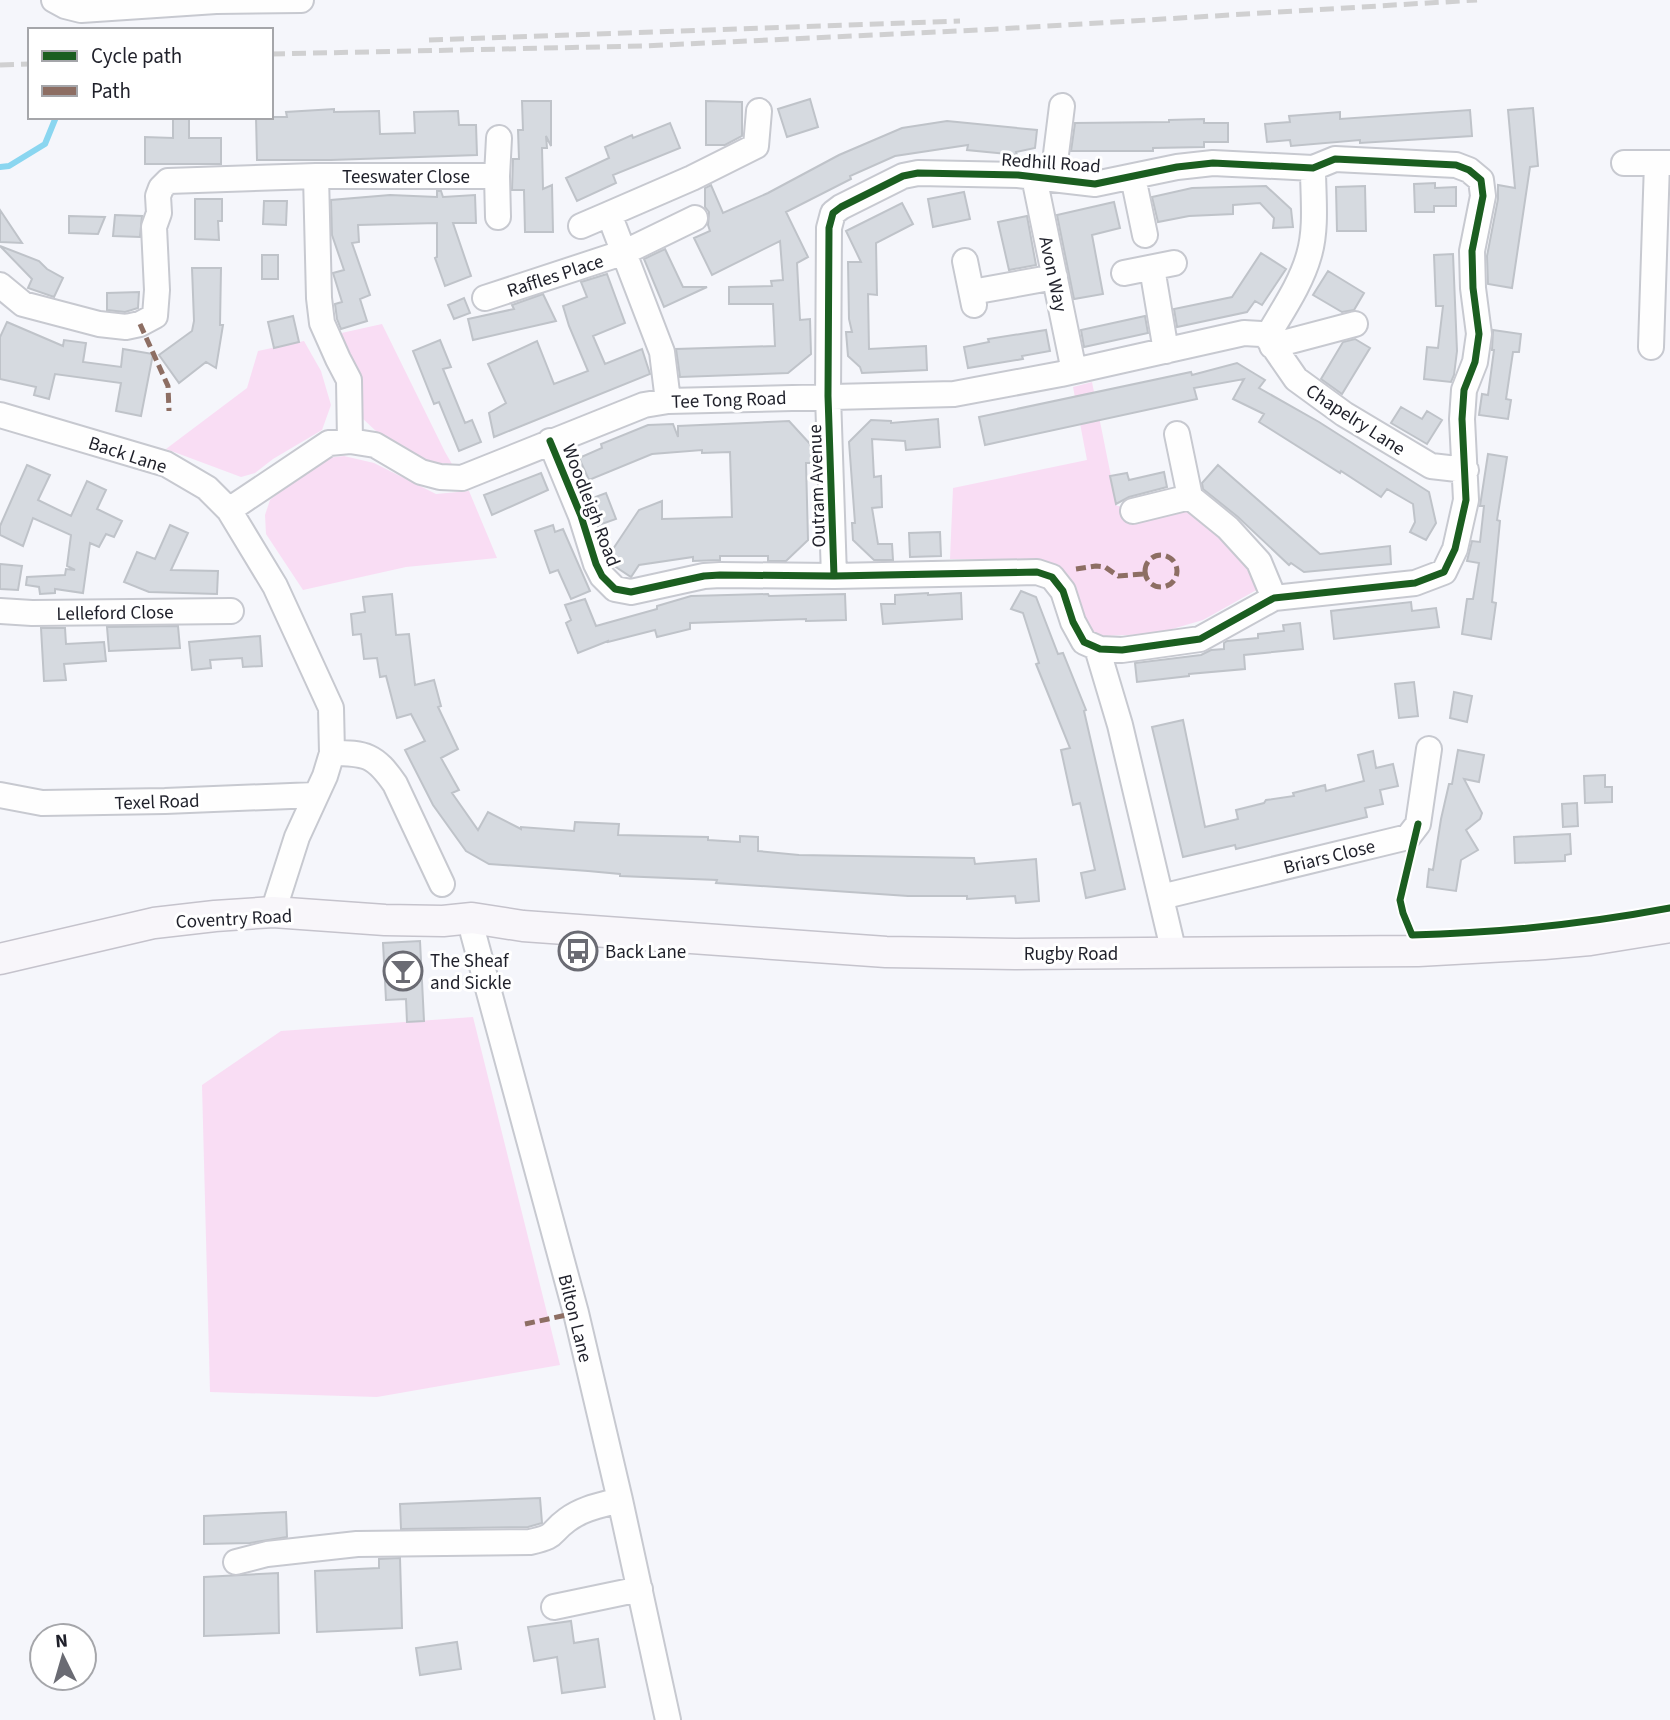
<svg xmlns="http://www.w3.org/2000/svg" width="1670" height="1720" font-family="'Source Sans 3',sans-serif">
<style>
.green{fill:#f9ddf4}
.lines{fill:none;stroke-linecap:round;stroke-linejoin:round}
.stream{stroke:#8ad6f0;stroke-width:6}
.building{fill:#d6dae0;stroke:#bfc3c9;stroke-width:2}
.minor-casing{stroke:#c7c9d0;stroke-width:28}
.major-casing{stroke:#c5c3cc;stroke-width:33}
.minor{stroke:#fefefe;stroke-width:24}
.major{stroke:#f8f6fa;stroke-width:30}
.rail{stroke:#d0d0d1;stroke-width:5;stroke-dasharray:14 7;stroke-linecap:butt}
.quiet{stroke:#8d6e63;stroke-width:5;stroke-dasharray:10 5;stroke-linecap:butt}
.cycleway-casing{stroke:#fff;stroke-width:11}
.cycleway{stroke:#1b5e20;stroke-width:7}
.labels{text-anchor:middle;stroke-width:6;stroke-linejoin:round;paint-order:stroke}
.street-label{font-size:19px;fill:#1f202a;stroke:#fff}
.poi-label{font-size:19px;fill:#1f202a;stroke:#fff;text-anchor:start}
</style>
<rect width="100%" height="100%" fill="#f5f6fb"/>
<path class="green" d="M 382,324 L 445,452 L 452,464 L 438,463 L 423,459 L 377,432 L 361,417 L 337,334 Z
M 304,341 L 321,371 L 331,405 L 322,430 L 273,459 L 255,473 L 241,477 L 166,449 L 247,388 L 258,351 Z
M 1092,382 L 1117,506 L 1187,509 L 1251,563 L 1260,588 L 1203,620 L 1155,634 L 1099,636 L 1082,622 L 1050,565 L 1029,560 L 950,559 L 953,488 L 1087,460 L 1073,387 Z
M 344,456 L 374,463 L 436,494 L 469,491 L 497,558 L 406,567 L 303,590 L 266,534 L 265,515 L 270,500 L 319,459 Z
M 473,1017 L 560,1365 L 377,1397 L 210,1392 L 202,1085 L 281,1031 Z"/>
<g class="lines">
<path class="stream" d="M 0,167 L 9,166 L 45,144 L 56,117"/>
</g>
<path class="building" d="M 810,99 L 818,127 L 787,137 L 778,109 Z
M 522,101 L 551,101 L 551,146 L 546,136 L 547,148 L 542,148 L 543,189 L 552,185 L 553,232 L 525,232 L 524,190 L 512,190 L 513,159 L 519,159 L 518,130 L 523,130 Z
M 706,101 L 742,102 L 742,136 L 725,145 L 706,145 Z
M 1533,108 L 1538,166 L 1530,167 L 1512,288 L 1488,284 L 1487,256 L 1498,199 L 1498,185 L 1515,188 L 1508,110 Z
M 334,109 L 334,112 L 379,111 L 380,134 L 415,133 L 414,112 L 458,111 L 459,125 L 476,125 L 477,155 L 331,160 L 257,160 L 256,117 L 287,117 L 286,112 Z
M 1470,110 L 1472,136 L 1360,143 L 1360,140 L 1291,146 L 1290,140 L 1267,142 L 1265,124 L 1290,122 L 1289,116 L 1340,112 L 1340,119 Z
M 173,117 L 189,117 L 189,138 L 221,138 L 221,164 L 145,164 L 145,137 L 173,138 Z
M 1204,119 L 1204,123 L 1228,123 L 1228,142 L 1204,142 L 1204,147 L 1153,148 L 1153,151 L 1071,151 L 1075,123 L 1169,122 L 1169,120 Z
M 947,121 L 1037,130 L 1035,148 L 1016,152 L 1017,155 L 967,150 L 968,145 L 895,156 L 850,176 L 851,179 L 786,212 L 808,257 L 797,263 L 800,320 L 810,319 L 811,354 L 788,373 L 680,377 L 676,349 L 775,346 L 773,304 L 729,304 L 729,287 L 772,286 L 771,281 L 783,280 L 780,241 L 712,275 L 694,238 L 710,231 L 708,225 L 709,212 L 705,207 L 705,188 L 711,185 L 723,213 L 768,193 L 839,155 L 902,128 Z
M 670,123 L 680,148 L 613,175 L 616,183 L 577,201 L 566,178 L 609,158 L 605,147 L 632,135 L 633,138 Z
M 1435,183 L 1435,188 L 1456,187 L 1456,206 L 1434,206 L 1434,212 L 1415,212 L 1414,184 Z
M 1266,186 L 1291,209 L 1293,227 L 1273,228 L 1274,218 L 1260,203 L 1233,205 L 1233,214 L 1189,216 L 1158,222 L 1152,197 L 1192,188 Z
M 1365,186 L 1366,231 L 1337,231 L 1336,187 Z
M 437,191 L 441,191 L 443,197 L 475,195 L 476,223 L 453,223 L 471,276 L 445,286 L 435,258 L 437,257 L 437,223 L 358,225 L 359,242 L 352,243 L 370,295 L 360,299 L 367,321 L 341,329 L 337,319 L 335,304 L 342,302 L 333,273 L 344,270 L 332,235 L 331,200 L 390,195 L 437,197 Z
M 964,192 L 970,219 L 933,227 L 928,199 Z
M 195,199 L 222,199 L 222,221 L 218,221 L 219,240 L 195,239 Z
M 264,201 L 287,201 L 286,225 L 263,224 Z
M 1114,202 L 1120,228 L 1092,235 L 1103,294 L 1074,299 L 1057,215 Z
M 902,203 L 913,224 L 876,243 L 877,295 L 868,294 L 869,349 L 926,346 L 927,370 L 862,373 L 860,367 L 848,356 L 846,332 L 852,332 L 849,319 L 848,262 L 861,262 L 846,231 Z
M 0,210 L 22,243 L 0,242 Z
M 115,215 L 142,216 L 140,237 L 113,236 Z
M 69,216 L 105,217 L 98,234 L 69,233 Z
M 1027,216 L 1036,265 L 1009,270 L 998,222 Z
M 0,246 L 39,261 L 47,269 L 63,278 L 54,297 L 28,288 L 32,279 Z
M 665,249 L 683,287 L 707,287 L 664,307 L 644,259 Z
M 1261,253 L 1286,269 L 1262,305 L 1255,301 L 1247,312 L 1177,327 L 1174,309 L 1232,297 Z
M 1453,254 L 1457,351 L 1454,375 L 1451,382 L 1424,379 L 1427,347 L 1438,348 L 1443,306 L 1436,306 L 1434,255 Z
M 262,255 L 278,255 L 278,279 L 262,279 Z
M 192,268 L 221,268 L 220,325 L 223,325 L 216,368 L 206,362 L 179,383 L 159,355 L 192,331 L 194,321 Z
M 1328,271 L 1364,293 L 1354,310 L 1342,312 L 1313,295 Z
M 607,274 L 625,323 L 593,336 L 605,364 L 642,349 L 650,374 L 494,437 L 489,413 L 506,403 L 488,364 L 537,341 L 554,384 L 588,371 L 569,326 L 563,306 L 587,297 L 581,282 Z
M 139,292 L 138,308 L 125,312 L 107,310 L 107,293 Z
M 543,294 L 556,321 L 473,340 L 468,319 L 514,309 L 512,305 Z
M 464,298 L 470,313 L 454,319 L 448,305 Z
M 293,316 L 299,342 L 274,348 L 268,322 Z
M 1145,316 L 1148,333 L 1084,347 L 1081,330 Z
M 7,322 L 63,346 L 64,340 L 86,343 L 83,362 L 121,367 L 123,349 L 153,354 L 141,416 L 116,411 L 121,383 L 55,374 L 49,399 L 34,395 L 36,387 L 0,379 L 0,337 Z
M 1046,330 L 1050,351 L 1022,356 L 1023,359 L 968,368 L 964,347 L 989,342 L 988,339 Z
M 1493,330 L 1521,334 L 1519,352 L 1513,352 L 1506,399 L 1511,400 L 1508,419 L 1479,415 L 1482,394 L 1488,395 L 1494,350 L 1492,350 Z
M 1355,339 L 1370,348 L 1342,394 L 1321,379 L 1343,342 Z
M 440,340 L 451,367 L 443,369 L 465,423 L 472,420 L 481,442 L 459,451 L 439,402 L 434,404 L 413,351 Z
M 1237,363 L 1265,380 L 1259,388 L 1319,422 L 1429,492 L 1436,523 L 1426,540 L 1410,532 L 1415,522 L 1413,504 L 1387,489 L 1381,497 L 1341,471 L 1340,473 L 1259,422 L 1264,414 L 1233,399 L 1244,379 L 1194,388 L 1197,399 L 985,445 L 979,417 L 1191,372 L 1192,375 Z
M 1401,407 L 1422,419 L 1427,411 L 1442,420 L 1427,444 L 1391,423 Z
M 938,419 L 940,447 L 906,450 L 905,441 L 872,439 L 874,477 L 881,476 L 882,507 L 872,508 L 878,544 L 892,544 L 893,560 L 874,560 L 853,540 L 852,523 L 855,523 L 849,442 L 871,420 L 891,421 L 891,423 Z
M 789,421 L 811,445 L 811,463 L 806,463 L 808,540 L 786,561 L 768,561 L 768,556 L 720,556 L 720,560 L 693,561 L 693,557 L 639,565 L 631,577 L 613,565 L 609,555 L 639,510 L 662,501 L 662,519 L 732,517 L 730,452 L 702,453 L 702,450 L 652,454 L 589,480 L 579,458 L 602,448 L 601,444 L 648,425 L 673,424 L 678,437 L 678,426 Z
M 1488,454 L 1507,457 L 1497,520 L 1500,521 L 1492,602 L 1496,603 L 1491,639 L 1462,634 L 1467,599 L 1473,599 L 1479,563 L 1467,561 L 1472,541 L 1480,542 L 1484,506 L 1480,506 Z
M 27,465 L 50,475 L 38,500 L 71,516 L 87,481 L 106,490 L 97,509 L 122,521 L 114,537 L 106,534 L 99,547 L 90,543 L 83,593 L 55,589 L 55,593 L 40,594 L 39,587 L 26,585 L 27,577 L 65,575 L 66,569 L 75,570 L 67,566 L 71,535 L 33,518 L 23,546 L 0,535 L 0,526 Z
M 1218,465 L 1320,554 L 1390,546 L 1391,564 L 1304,572 L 1291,563 L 1289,565 L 1238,517 L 1203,489 L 1202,483 Z
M 1164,472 L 1167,487 L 1129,497 L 1116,504 L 1110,476 L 1127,473 L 1129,480 Z
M 541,473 L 548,490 L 492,515 L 484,495 Z
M 606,493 L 616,519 L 599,525 L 590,499 Z
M 170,525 L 188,533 L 171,570 L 218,571 L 217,594 L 149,592 L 124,582 L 137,552 L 155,559 Z
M 553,525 L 555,532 L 563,529 L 590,591 L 571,599 L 558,570 L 550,573 L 535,531 Z
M 940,532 L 941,556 L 910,557 L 909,533 Z
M 0,564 L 22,566 L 18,590 L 0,589 Z
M 1021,591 L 1036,597 L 1058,654 L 1063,653 L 1086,710 L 1084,711 L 1125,889 L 1086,898 L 1081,873 L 1095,870 L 1080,803 L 1073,805 L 1061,750 L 1070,748 L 1036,664 L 1039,663 L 1023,613 L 1011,609 Z
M 928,593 L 928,595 L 961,593 L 962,619 L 883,624 L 881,604 L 895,604 L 895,595 Z
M 392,594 L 396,635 L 409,634 L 415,685 L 434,680 L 441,706 L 438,707 L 458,749 L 441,758 L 459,790 L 452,793 L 478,830 L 488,812 L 521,829 L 521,827 L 574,831 L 575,822 L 619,824 L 618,835 L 708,837 L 708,840 L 740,842 L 740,836 L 758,837 L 758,851 L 799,855 L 974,858 L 975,864 L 1036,859 L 1039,901 L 1016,903 L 1015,896 L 967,899 L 967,896 L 908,896 L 716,883 L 717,880 L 620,876 L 620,874 L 588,871 L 489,864 L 466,851 L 433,805 L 405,750 L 425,741 L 411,714 L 397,718 L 386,676 L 380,677 L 377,658 L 364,659 L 361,634 L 353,635 L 351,614 L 365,612 L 363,597 Z
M 768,594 L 769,596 L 845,594 L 846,620 L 806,621 L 806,619 L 690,623 L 690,629 L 657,637 L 655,630 L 608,642 L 608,641 L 578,653 L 566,623 L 571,620 L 565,605 L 585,599 L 596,626 L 657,609 L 657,606 L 691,596 Z
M 1411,602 L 1412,611 L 1436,608 L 1439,627 L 1334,639 L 1331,611 Z
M 1300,623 L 1303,649 L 1244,655 L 1245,669 L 1189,674 L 1189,676 L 1137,682 L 1135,663 L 1201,655 L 1211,650 L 1224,649 L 1224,643 L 1227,641 L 1258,638 L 1258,634 L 1284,631 L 1283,625 Z
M 178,626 L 180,648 L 109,651 L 107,627 Z
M 41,628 L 65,628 L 66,644 L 104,642 L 106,661 L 64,664 L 66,680 L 44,681 Z
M 260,636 L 262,666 L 243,667 L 242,658 L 210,660 L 211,668 L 192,670 L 189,642 Z
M 1414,682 L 1418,716 L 1399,718 L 1395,684 Z
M 1454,692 L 1472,696 L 1467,722 L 1450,718 Z
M 1183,720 L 1205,827 L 1238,819 L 1236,810 L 1264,803 L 1266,800 L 1294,796 L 1293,793 L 1325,785 L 1326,791 L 1364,781 L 1358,755 L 1373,751 L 1376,768 L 1393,764 L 1398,786 L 1380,790 L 1383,804 L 1365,808 L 1367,817 L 1236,849 L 1235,845 L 1183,857 L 1152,727 Z
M 1458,750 L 1484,755 L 1479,782 L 1464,779 L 1482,813 L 1480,819 L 1466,830 L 1478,850 L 1461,860 L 1456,891 L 1427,887 L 1429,869 L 1433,870 L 1441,819 L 1449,784 L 1452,784 Z
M 1605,775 L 1605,787 L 1612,787 L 1612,802 L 1585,803 L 1584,776 Z
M 1577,803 L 1578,826 L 1563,827 L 1562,804 Z
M 1570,834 L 1571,854 L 1565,855 L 1565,861 L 1515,863 L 1514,837 Z
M 420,941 L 424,1021 L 407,1022 L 406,999 L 386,1000 L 383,943 Z
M 540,1498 L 542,1523 L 528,1527 L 401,1529 L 400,1504 Z
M 286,1512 L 287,1537 L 250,1543 L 204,1544 L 204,1516 Z
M 400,1558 L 402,1628 L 317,1632 L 315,1571 L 379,1568 L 379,1559 Z
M 278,1573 L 279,1633 L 204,1636 L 204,1577 Z
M 571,1621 L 574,1643 L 598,1639 L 605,1687 L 562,1693 L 557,1657 L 534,1661 L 528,1627 Z
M 457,1642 L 461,1669 L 420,1675 L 416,1648 Z"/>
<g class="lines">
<defs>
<path id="minor" d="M 54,0 L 65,6 L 81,10 L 216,1 L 301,0
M 1624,163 L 1670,163
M 316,176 L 319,298 L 322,323 L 338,359 L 349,380 L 350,441
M 1034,177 L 1074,371
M 1133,177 L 1145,235
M 1053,178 L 1062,106
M 498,217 L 497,176 L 499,138
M 581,226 L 609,214
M 965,261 L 974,305
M 1152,268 L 1166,351
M 1124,273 L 1174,263
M 0,285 L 23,304 L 99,324 L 126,327 L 140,324 L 155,316 L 157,290 L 154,227 L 159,213 L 158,196 L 161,188 L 168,181 L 316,176 L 497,176
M 972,292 L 1055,277
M 485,298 L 625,252 L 695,218
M 1267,337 L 1296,379 L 1344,414 L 1431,466 L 1466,470
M 1267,337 C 1282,311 1301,284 1309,255 C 1317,228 1313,196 1313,168
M 1272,346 L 1355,324
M 1651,347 L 1657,163
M 668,401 L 662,352 L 609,214 L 692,178 L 756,146 L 759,111
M 0,415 L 166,464 L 207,488 L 229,510 L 275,586 L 331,708 L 332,753 L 325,776 L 297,837 L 273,912
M 1177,434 L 1190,497 L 1228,528 L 1259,562 L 1274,598
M 550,441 L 581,516 L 596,564 L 602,576 L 615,589 L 631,592 L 704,576 L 720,575 L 834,576 L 1037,572 L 1052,577 L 1063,591 L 1073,622 L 1084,642 L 1100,649 L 1122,650 L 1200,639 L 1274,598 L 1415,583 L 1444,572 L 1455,549 L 1466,500 L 1462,419 L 1464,390 L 1475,362 L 1479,334 L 1473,288 L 1472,251 L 1483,196 L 1481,180 L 1469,170 L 1456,165 L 1335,159 L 1313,168 L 1213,163 L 1177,167 L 1095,184 L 1018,175 L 918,173 L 903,176 L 841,207 L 833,213 L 829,228 L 828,396 L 834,576
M 229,510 L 329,443 L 350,441 L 375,445 L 421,472 L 440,477 L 462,478 L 644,405 L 668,401 L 954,394 L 1061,374 L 1244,333 L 1261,334 L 1267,337
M 1133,511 L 1190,497
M 0,611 L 32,613 L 231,611
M 1097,648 L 1120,725 L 1174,953
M 332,753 C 366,753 375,755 395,784 L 442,884
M 0,795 L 42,803 L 165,801 L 315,795
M 1161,897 L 1408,837 L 1418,824 L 1429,749
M 472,918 L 473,933 L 576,1313 L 620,1500 L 668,1720
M 236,1562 L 267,1554 L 357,1544 L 530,1542 C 558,1536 548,1534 567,1520 C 583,1508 602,1505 620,1500
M 554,1607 L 640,1589"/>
<path id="major" d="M 0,959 L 154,923 L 215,916 L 273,912 L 385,920 L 443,921 L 472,918 L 523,926 L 886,952 L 1015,954 L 1418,951 L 1544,944 L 1590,940 L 1670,927"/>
</defs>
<use href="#minor" class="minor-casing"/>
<use href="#major" class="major-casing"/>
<use href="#minor" class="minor"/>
<use href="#major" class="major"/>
<path class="rail" d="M 429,40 L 960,21
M 271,54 L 642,46 L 999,29 L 1477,0
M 0,65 L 30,64"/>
<path class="quiet" d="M 140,324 L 168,386 L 169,411
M1145 571a16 16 0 1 1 32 0a16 16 0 1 1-32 0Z
M 1076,569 L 1096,566 L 1105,567 L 1118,576 L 1144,574
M 525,1324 L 576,1313"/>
<defs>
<path id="cycleway" d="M 550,441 L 581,516 L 596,564 L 602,576 L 615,589 L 631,592 L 704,576 L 720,575 L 834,576 L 1037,572 L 1052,577 L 1063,591 L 1073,622 L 1084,642 L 1100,649 L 1122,650 L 1200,639 L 1274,598 L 1415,583 L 1444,572 L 1455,549 L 1466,500 L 1462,419 L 1464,390 L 1475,362 L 1479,334 L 1473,288 L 1472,251 L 1483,196 L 1481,180 L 1469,170 L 1456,165 L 1335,159 L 1313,168 L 1213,163 L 1177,167 L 1095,184 L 1018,175 L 918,173 L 903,176 L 841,207 L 833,213 L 829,228 L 828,396 L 834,576
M 1418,824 L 1400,900 L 1403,913 L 1412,935 C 1498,933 1585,924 1670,908"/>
</defs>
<use href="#cycleway" class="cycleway-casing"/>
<use href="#cycleway" class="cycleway"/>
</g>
<defs>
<symbol id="bus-ring" viewBox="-11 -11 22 22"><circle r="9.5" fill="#fff" stroke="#6a6b73" stroke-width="1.5"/><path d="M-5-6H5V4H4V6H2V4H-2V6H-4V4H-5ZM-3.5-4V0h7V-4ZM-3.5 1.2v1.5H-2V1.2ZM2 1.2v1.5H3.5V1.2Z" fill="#6a6b73"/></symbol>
<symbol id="bar-ring" viewBox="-11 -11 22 22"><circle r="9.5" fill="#fff" stroke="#6a6b73" stroke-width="1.5"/><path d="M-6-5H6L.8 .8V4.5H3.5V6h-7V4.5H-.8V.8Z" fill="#6a6b73"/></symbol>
</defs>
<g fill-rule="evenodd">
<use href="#bus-ring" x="556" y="929" width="44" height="44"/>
<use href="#bar-ring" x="381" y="949" width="44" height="44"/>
</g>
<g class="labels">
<g class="street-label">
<text transform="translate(1051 162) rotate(4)" y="7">Redhill Road</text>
<text x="406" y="183">Teeswater Close</text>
<text transform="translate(1054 274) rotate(78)" y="7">Avon Way</text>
<text transform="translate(555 275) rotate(-18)" y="7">Raffles Place</text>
<text transform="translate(729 399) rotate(-2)" y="7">Tee Tong Road</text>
<text transform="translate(1356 419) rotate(33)" y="7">Chapelry Lane</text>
<text transform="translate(128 454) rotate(18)" y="7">Back Lane</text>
<text transform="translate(816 486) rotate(-92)" y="7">Outram Avenue</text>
<text transform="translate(592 505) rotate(69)" y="7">Woodleigh Road</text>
<text transform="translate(115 612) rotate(-1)" y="7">Lelleford Close</text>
<text transform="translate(157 801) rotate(-2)" y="7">Texel Road</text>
<text transform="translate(1329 856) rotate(-14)" y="7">Briars Close</text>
<text transform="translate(234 918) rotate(-3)" y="7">Coventry Road</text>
<text x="1071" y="960">Rugby Road</text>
<text transform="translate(576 1318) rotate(76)" y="7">Bilton Lane</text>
</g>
<g class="poi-label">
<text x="605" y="958">Back Lane</text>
<text x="430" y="967">The Sheaf<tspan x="430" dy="22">and Sickle</tspan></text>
</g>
</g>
<rect x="28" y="28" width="245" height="91" fill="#ffffff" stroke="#a5a6aa" stroke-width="2"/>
<rect x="42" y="51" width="35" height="10" fill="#1b5e20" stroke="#a5a6aa" stroke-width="2"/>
<text x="91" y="63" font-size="21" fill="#1f202a">Cycle path</text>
<rect x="42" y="86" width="35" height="10" fill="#8d6e63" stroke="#a5a6aa" stroke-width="2"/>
<text x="91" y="98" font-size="21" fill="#1f202a">Path</text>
<g transform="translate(63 1657) rotate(355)"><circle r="33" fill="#ffffff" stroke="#a5a6aa" stroke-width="2"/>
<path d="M0-5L12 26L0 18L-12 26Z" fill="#6a6b73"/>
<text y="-10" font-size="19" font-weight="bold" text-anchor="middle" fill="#1f202a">N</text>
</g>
</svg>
